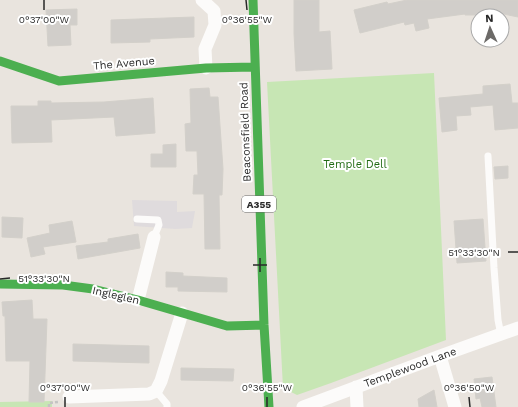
<svg xmlns="http://www.w3.org/2000/svg" width="518" height="407" font-family="'Work Sans',sans-serif">
<style>
.industrial{fill:#dfdbdd}
.green{fill:#c7e6b4}
.building{fill:#d1ceca;stroke:#d3d0ca}
.lines{fill:none;stroke-linecap:round;stroke-linejoin:round}
.path{stroke:#c4c4c3;stroke-width:2.5;stroke-dasharray:3 2;stroke-linecap:butt}
.lane{stroke:#fcfbfa;stroke-width:7}
.street{stroke:#fcfbfa;stroke-width:13}
.fast{stroke:#4caf50;stroke-width:9}
.ticks{fill:none;stroke:#292929;stroke-width:1.5}
.labels{text-anchor:middle;stroke-width:4;stroke-linejoin:round;paint-order:stroke}
.shield{fill:#fff;stroke:#696969;stroke-width:1}
.shield-label{font-size:10px;font-weight:bold;fill:#292929}
.street-label{font-size:11px;fill:#292929;stroke:#fff}
.park-label{font-size:11px;fill:#226b14;stroke:#fff}
.ticks-label{font-size:10px;text-anchor:middle;fill:#292929;stroke:#fff;stroke-width:4;stroke-linejoin:round;paint-order:stroke}
</style>
<rect width="100%" height="100%" fill="#e9e4de"/>
<path class="industrial" d="M 132,200 L 177,201 L 177,212 L 195,211 L 192,228 L 176,229 L 134,226 Z"/>
<path class="green" d="M 434,73 L 446,340 L 331,383 L 297,395 L 283,388 L 267,82 Z
M 52,401 L 52,407 L 0,407 L 0,402 Z"/>
<path class="building" d="M 294,0 L 319,0 L 319,32 L 330,31 L 332,69 L 296,71 L 294,33 Z
M 407,0 L 518,0 L 518,17 L 489,11 L 489,15 L 465,15 L 465,14 L 427,19 L 429,28 L 416,31 L 414,23 L 405,25 L 404,22 L 360,33 L 354,10 L 387,2 L 388,4 Z
M 77,9 L 77,25 L 70,25 L 71,45 L 48,46 L 46,10 Z
M 194,17 L 194,37 L 150,39 L 150,42 L 111,43 L 111,20 Z
M 510,84 L 512,103 L 518,103 L 518,128 L 495,130 L 493,105 L 470,107 L 471,115 L 456,116 L 457,130 L 442,132 L 439,98 L 483,94 L 483,86 Z
M 209,88 L 210,97 L 218,97 L 223,169 L 222,195 L 219,195 L 220,249 L 205,249 L 204,194 L 193,194 L 194,175 L 198,175 L 197,151 L 186,151 L 185,124 L 191,123 L 190,89 Z
M 153,98 L 155,133 L 116,136 L 114,117 L 51,120 L 52,142 L 12,143 L 11,106 L 38,106 L 38,101 L 51,101 L 51,103 L 104,102 Z
M 176,144 L 176,167 L 151,167 L 151,154 L 163,154 L 163,145 Z
M 508,166 L 508,178 L 495,179 L 494,167 Z
M 2,217 L 23,218 L 22,238 L 2,237 Z
M 483,219 L 486,261 L 457,263 L 454,221 Z
M 72,221 L 76,242 L 43,247 L 45,254 L 31,257 L 27,238 L 50,233 L 49,225 Z
M 138,234 L 140,248 L 78,259 L 76,246 L 108,242 L 108,239 Z
M 166,272 L 183,273 L 183,276 L 227,278 L 227,292 L 178,291 L 178,287 L 166,287 Z
M 32,300 L 33,319 L 47,319 L 44,402 L 29,402 L 30,361 L 6,361 L 5,316 L 3,316 L 2,302 Z
M 73,344 L 149,346 L 149,363 L 73,361 Z
M 181,368 L 234,369 L 233,381 L 181,380 Z
M 492,377 L 496,407 L 482,407 L 480,398 L 476,399 L 474,379 Z
M 434,390 L 437,407 L 419,407 L 418,399 Z"/>
<g class="lines">
<path class="path" d="M 49,407 L 49,403 L 58,402"/>
<path class="lane" d="M 488,156 L 494,268 L 498,320 L 501,335
M 137,219 L 158,220 L 159,225 L 154,237
M 156,391 L 167,404 L 167,407"/>
<path class="street" d="M 202,0 L 214,11 L 215,25 L 205,49 L 206,68
M 138,300 L 154,237
M 440,356 L 455,407
M 356,387 L 357,407
M 69,397 L 149,394 L 156,391 L 161,381 L 182,313
M 303,407 L 440,356 L 518,328"/>
<path class="fast" d="M 253,0 L 264,325 L 269,407
M 0,61 L 59,81 L 206,68 L 254,67
M 0,284 L 63,285 L 93,289 L 138,300 L 227,326 L 264,325"/>
</g>
<path class="ticks" d="M 44,0 L 44,10M 246,0 L 247,10M 508,252 L 518,252M 260,258 L 260,272M 253,265 L 267,265M 0,279 L 10,278M 65,397 L 65,407M 267,397 L 267,407M 469,397 L 470,407"/>
<g class="labels">
<rect class="shield" x="242" y="196" width="34" height="16" rx="3"/>
<g class="shield-label">
<text x="259" y="208">A355</text>
</g>
<g class="street-label">
<text transform="translate(124 63) rotate(-5)" y="4">The Avenue</text>
<text transform="translate(245 132) rotate(-92)" y="4">Beaconsfield Road</text>
<text transform="translate(116 295) rotate(13)" y="4">Ingleglen</text>
<text transform="translate(410 367) rotate(-20)" y="4">Templewood Lane</text>
</g>
<g class="park-label">
<text x="355" y="168">Temple Dell</text>
</g>
</g>
<g class="ticks-label">
<text x="44" y="23">0°37'00"W</text>
<text x="247" y="23">0°36'55"W</text>
<text x="474" y="256">51°33'30"N</text>
<text x="44" y="282">51°33'30"N</text>
<text x="65" y="391">0°37'00"W</text>
<text x="267" y="391">0°36'55"W</text>
<text x="469" y="391">0°36'50"W</text>
</g>
<g transform="translate(490 28) rotate(357)"><circle r="19" fill="#ffffff" stroke="#a9a9a9"/>
<path d="M0-3L7 15L0 10L-7 15Z" fill="#6c6a68"/>
<text y="-6" font-size="11" font-weight="bold" text-anchor="middle" fill="#292929">N</text>
</g>
</svg>
